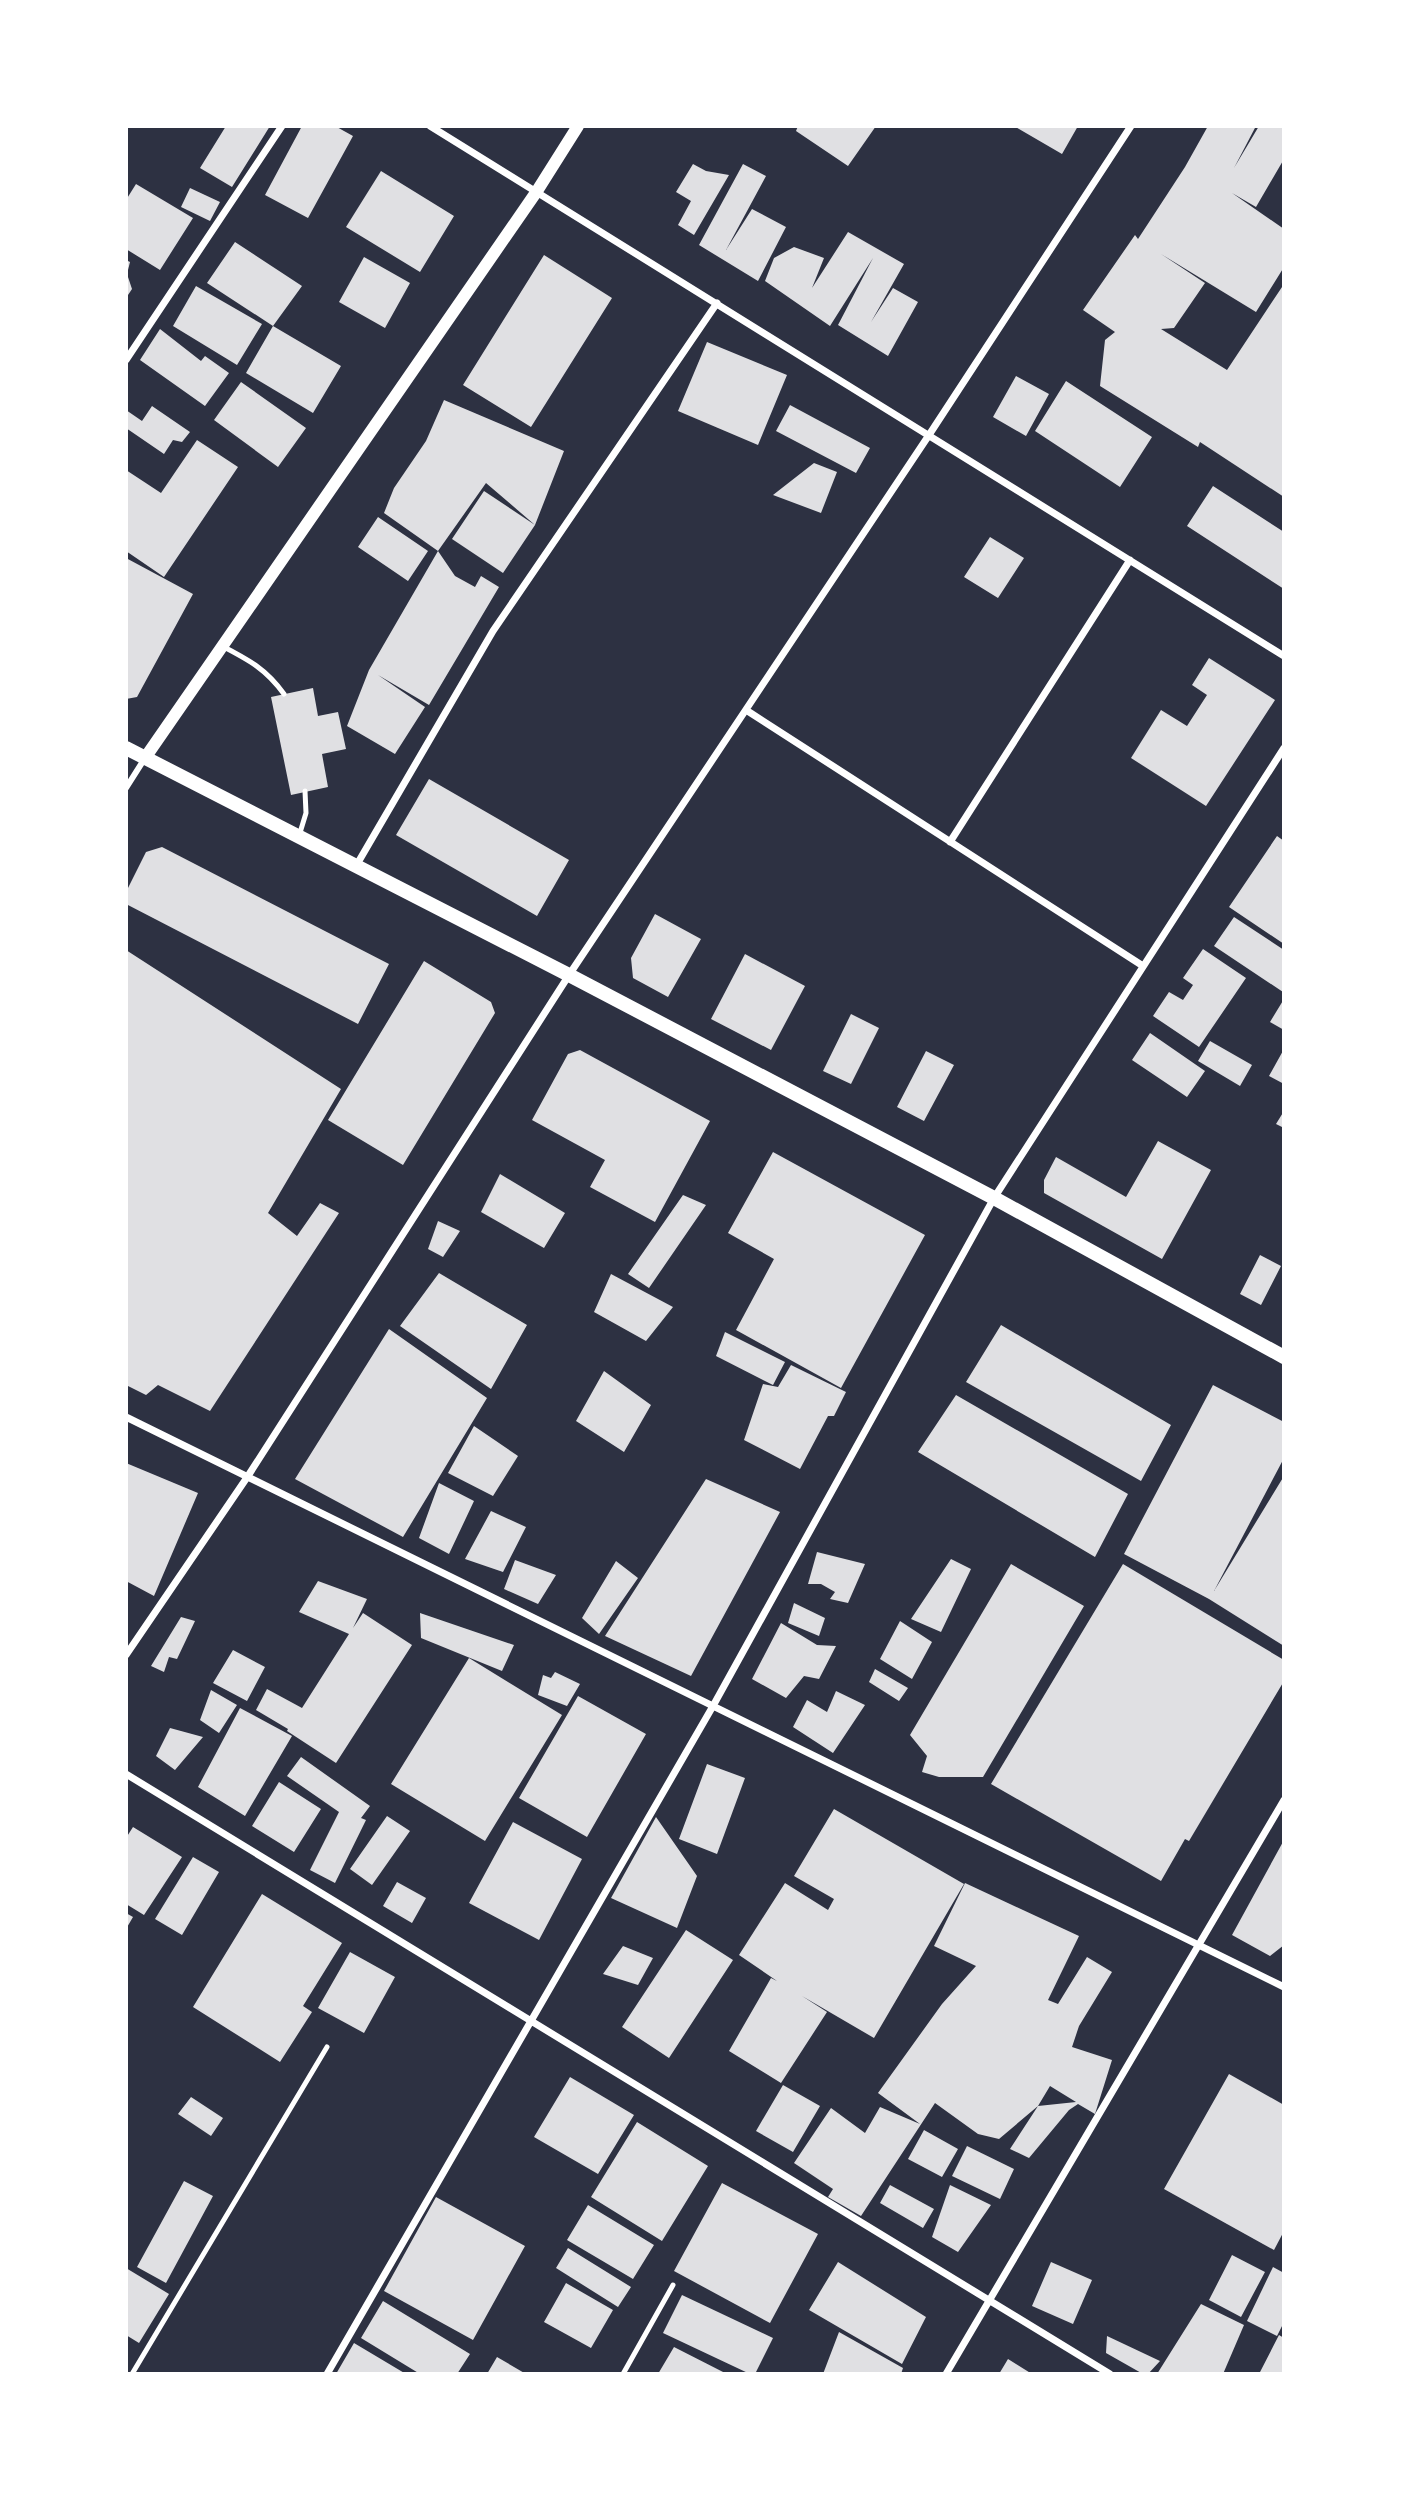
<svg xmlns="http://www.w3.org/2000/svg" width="1410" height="2500" font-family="'PT Serif',serif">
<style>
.building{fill:#e0e0e3}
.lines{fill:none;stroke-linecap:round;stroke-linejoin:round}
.service{stroke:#fff;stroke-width:5}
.pedestrian{stroke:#fff;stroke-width:6}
.minor{stroke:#fff;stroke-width:7}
.tertiary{stroke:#fff;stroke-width:12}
.secondary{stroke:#fff;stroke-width:14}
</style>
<rect width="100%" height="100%" fill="#2d3142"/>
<path class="building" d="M 226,126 L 270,126 L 232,187 L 200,168 Z
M 302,126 L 335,126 L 353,136 L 308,218 L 265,195 Z
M 798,126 L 876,126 L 848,166 L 796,131 Z
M 1014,126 L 1078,126 L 1062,154 Z
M 1208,126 L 1256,126 L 1234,168 L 1259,126 L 1284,126 L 1284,159 L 1256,207 L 1232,193 L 1284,229 L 1284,267 L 1256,312 L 1161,254 L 1205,283 L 1174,328 L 1161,329 L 1227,370 L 1284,284 L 1284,497 L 1200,442 L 1198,447 L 1100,386 L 1105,340 L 1115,332 L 1083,310 L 1135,235 L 1138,239 L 1185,167 Z
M 693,164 L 706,171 L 729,175 L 694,235 L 678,225 L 691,201 L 676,192 Z
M 743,164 L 766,176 L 726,250 L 752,209 L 786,227 L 758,281 L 699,245 Z
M 381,171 L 454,216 L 420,272 L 346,227 Z
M 136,184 L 193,218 L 160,270 L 126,249 L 126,200 Z
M 190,188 L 220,202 L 210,221 L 181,207 Z
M 848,232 L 904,264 L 871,322 L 893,288 L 918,302 L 888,356 L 838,325 L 873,258 L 830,326 L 765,281 L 774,258 L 794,247 L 824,258 L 812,288 Z
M 235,242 L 302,286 L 273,326 L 207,283 Z
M 544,255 L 612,298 L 531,427 L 463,385 Z
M 364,257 L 410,283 L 385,328 L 339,302 Z
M 126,260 L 130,262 L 127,274 L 132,289 L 126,298 Z
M 196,286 L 262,324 L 237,365 L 173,326 Z
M 273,326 L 341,366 L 313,413 L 246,373 Z
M 160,329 L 201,361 L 205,356 L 229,373 L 205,406 L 140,360 Z
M 707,342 L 787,375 L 758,445 L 678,411 Z
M 1016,376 L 1049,394 L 1026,436 L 993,417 Z
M 1066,381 L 1152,437 L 1120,487 L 1035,431 Z
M 241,382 L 306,428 L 278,467 L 214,420 Z
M 444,400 L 564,451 L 535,525 L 486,483 L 438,551 L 384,513 L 394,488 L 426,441 Z
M 790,405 L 870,448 L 856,473 L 776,431 Z
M 152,406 L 190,432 L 182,442 L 173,440 L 164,454 L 126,428 L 126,410 L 142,421 Z
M 197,440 L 238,467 L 164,577 L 126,551 L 126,470 L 161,493 Z
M 814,463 L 837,472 L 821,513 L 773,495 Z
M 1213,486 L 1284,532 L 1284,589 L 1187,526 Z
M 484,491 L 535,525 L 503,573 L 452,539 Z
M 378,517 L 428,551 L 408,581 L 358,547 Z
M 990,537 L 1024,558 L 998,598 L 964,577 Z
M 438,551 L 455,576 L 475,587 L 481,576 L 499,587 L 429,705 L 378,675 L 425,707 L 395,754 L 347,726 L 369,670 Z
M 126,558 L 193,594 L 137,697 L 126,699 Z
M 1209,658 L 1275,700 L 1206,806 L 1131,758 L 1161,710 L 1187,726 L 1207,695 L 1192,685 Z
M 313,688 L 318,716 L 338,712 L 346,749 L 322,754 L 328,787 L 291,795 L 271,697 Z
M 429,779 L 569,860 L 537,916 L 396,835 Z
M 1277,836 L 1284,841 L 1284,944 L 1229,907 Z
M 162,847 L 389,964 L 358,1024 L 126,904 L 126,892 L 146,852 Z
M 655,914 L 701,939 L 668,997 L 633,978 L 631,958 Z
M 1234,917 L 1284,950 L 1283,992 L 1214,946 Z
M 1203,949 L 1246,978 L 1199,1047 L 1153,1016 L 1169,992 L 1183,1000 L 1193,985 L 1183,978 Z
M 126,950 L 341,1089 L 268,1213 L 297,1236 L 320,1203 L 339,1213 L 210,1411 L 158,1385 L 146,1395 L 126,1385 Z
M 745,954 L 805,986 L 771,1050 L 711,1019 Z
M 424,961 L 491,1002 L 495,1013 L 403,1165 L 328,1120 Z
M 1284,999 L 1284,1030 L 1270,1022 Z
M 851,1014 L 879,1028 L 851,1084 L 823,1071 Z
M 1150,1033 L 1205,1071 L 1187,1097 L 1132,1060 Z
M 1210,1041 L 1252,1065 L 1240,1086 L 1198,1061 Z
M 1284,1049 L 1284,1084 L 1269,1076 Z
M 580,1050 L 710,1121 L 655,1222 L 590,1187 L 605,1160 L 532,1120 L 568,1054 Z
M 926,1051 L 954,1065 L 924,1121 L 897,1107 Z
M 1284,1111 L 1284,1128 L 1276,1124 Z
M 1158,1141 L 1211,1170 L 1162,1259 L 1044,1193 L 1044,1180 L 1056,1157 L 1126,1197 Z
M 773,1152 L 925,1235 L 841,1388 L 736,1330 L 774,1259 L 728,1233 Z
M 500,1174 L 565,1213 L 544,1248 L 481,1212 Z
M 683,1195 L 706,1205 L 649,1288 L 628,1274 Z
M 438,1221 L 460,1231 L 443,1257 L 428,1249 Z
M 1260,1255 L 1281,1266 L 1261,1305 L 1240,1294 Z
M 439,1273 L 527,1325 L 491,1389 L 400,1326 Z
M 611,1274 L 673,1307 L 646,1341 L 594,1312 Z
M 1001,1325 L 1171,1425 L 1141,1481 L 966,1382 Z
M 389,1329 L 487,1398 L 403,1537 L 295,1479 Z
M 725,1332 L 785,1362 L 773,1385 L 716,1356 Z
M 791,1365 L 846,1392 L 834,1416 L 828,1416 L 800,1469 L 744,1440 L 763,1384 L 778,1387 Z
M 604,1371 L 651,1405 L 624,1452 L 576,1421 Z
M 1213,1385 L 1284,1422 L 1284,1458 L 1214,1591 L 1284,1476 L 1284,1646 L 1209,1599 L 1124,1554 Z
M 956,1395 L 1128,1494 L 1095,1557 L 918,1452 Z
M 474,1426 L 518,1456 L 493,1496 L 448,1473 Z
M 126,1463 L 198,1493 L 154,1596 L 126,1581 Z
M 706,1479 L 780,1512 L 691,1676 L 605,1636 Z
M 439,1483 L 474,1501 L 449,1554 L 419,1538 Z
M 491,1511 L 526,1527 L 503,1572 L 465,1559 Z
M 817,1552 L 865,1564 L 848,1603 L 830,1599 L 835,1592 L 821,1584 L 808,1584 Z
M 951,1559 L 971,1569 L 941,1632 L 911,1619 Z
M 515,1560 L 556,1575 L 538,1604 L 504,1589 Z
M 616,1561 L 638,1578 L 599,1634 L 582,1618 Z
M 1011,1564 L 1084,1606 L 983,1777 L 939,1777 L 922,1772 L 927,1756 L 910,1735 Z
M 1123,1564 L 1284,1660 L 1284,1681 L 1189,1841 L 1185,1839 L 1161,1881 L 991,1784 Z
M 318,1581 L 367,1599 L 353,1628 L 363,1613 L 412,1645 L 336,1763 L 287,1731 L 288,1729 L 256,1710 L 267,1689 L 302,1708 L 349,1634 L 299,1612 Z
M 794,1603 L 825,1618 L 819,1636 L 788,1623 Z
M 420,1613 L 514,1645 L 502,1671 L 421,1638 Z
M 181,1617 L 195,1621 L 177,1659 L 169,1657 L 164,1672 L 151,1666 Z
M 900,1621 L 932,1642 L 912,1679 L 880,1659 Z
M 781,1623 L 817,1645 L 836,1646 L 819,1679 L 804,1676 L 786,1698 L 752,1679 Z
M 233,1650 L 265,1667 L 247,1701 L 213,1683 Z
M 469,1658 L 562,1715 L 485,1841 L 391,1784 Z
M 875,1669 L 908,1688 L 899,1701 L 869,1682 Z
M 555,1672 L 580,1684 L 567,1706 L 538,1695 L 543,1675 L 551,1678 Z
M 211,1690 L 237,1705 L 219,1733 L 200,1720 Z
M 836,1691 L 865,1705 L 833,1753 L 793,1727 L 807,1700 L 827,1712 Z
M 578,1696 L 646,1734 L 587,1837 L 519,1798 Z
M 240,1708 L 292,1736 L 245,1816 L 198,1787 Z
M 170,1728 L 203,1737 L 175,1770 L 156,1756 Z
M 301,1757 L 370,1806 L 361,1818 L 366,1820 L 335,1883 L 310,1870 L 339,1812 L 287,1776 Z
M 707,1764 L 745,1778 L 717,1854 L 679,1839 Z
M 279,1782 L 321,1809 L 294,1852 L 252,1826 Z
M 834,1809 L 964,1884 L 874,2038 L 802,1996 L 827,2012 L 781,2083 L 729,2051 L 771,1978 L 777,1981 L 739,1955 L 785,1883 L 828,1910 L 834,1899 L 794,1876 Z
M 387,1816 L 410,1831 L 372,1885 L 350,1869 Z
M 656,1817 L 697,1876 L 677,1928 L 611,1898 Z
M 513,1822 L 582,1859 L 539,1940 L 469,1903 Z
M 133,1827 L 182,1857 L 144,1915 L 126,1904 L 126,1838 Z
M 1284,1840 L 1284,1945 L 1270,1956 L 1232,1935 Z
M 193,1857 L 219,1872 L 182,1935 L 155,1919 Z
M 397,1882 L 426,1898 L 412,1923 L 383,1906 Z
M 965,1883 L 1079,1936 L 1048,2000 L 1058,2004 L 1087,1957 L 1112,1972 L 1079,2026 L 1072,2047 L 1112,2060 L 1095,2114 L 1078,2104 L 1069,2110 L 1029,2158 L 1010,2149 L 1038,2106 L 1076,2102 L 1050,2086 L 1038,2106 L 999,2139 L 978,2134 L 935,2103 L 861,2216 L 828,2197 L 833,2189 L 794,2163 L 831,2108 L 865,2133 L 880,2107 L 920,2124 L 878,2093 L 942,2004 L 976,1966 L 934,1946 Z
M 262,1894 L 342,1943 L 303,2006 L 312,2012 L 280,2062 L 193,2007 Z
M 126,1913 L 133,1917 L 126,1929 Z
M 686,1930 L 733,1960 L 669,2058 L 622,2027 Z
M 623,1946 L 653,1958 L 638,1985 L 603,1974 Z
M 350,1952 L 395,1977 L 364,2033 L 318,2008 Z
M 1229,2074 L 1284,2105 L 1284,2231 L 1274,2250 L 1164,2189 Z
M 570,2077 L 634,2115 L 598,2174 L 534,2137 Z
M 783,2085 L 820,2106 L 793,2152 L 756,2131 Z
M 191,2097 L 223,2118 L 211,2136 L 178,2114 Z
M 637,2122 L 708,2166 L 662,2241 L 591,2197 Z
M 924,2130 L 958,2149 L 942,2177 L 908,2159 Z
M 967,2146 L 1014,2169 L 1000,2199 L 952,2176 Z
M 184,2181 L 213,2196 L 166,2283 L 137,2267 Z
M 722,2183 L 818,2234 L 770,2323 L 674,2271 Z
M 890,2185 L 934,2209 L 923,2228 L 880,2203 Z
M 950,2185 L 991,2205 L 958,2252 L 932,2237 Z
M 436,2197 L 525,2246 L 473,2340 L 384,2291 Z
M 588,2205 L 654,2245 L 633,2279 L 567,2240 Z
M 568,2248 L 631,2287 L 618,2307 L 556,2268 Z
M 1232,2255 L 1265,2272 L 1241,2317 L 1209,2300 Z
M 838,2262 L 926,2317 L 902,2364 L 809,2310 Z
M 1051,2262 L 1092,2280 L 1073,2324 L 1032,2306 Z
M 1273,2267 L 1284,2273 L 1284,2322 L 1277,2336 L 1247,2321 Z
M 126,2268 L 169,2294 L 139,2343 L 126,2335 Z
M 566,2283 L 613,2310 L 591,2348 L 544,2322 Z
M 682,2295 L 773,2338 L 755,2374 L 750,2374 L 663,2333 Z
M 383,2301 L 470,2354 L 457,2374 L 420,2374 L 361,2338 Z
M 1201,2304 L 1244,2325 L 1223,2374 L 1157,2374 Z
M 839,2332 L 903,2368 L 901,2374 L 823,2374 Z
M 1279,2335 L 1284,2338 L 1284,2374 L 1259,2374 Z
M 1107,2336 L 1160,2361 L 1148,2374 L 1143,2374 L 1106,2353 Z
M 354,2343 L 406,2374 L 336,2374 Z
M 674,2347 L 727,2374 L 658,2374 Z
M 497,2357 L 526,2374 L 487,2374 Z
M 1008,2359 L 1032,2374 L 999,2374 Z"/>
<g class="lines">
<path class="service" d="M 222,646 C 249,660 266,669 284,694
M 299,836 L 306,813 L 305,791
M 132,2374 L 327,2047
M 623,2374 L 673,2285"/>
<path class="pedestrian" d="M 126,788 L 145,758"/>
<path class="minor" d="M 430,126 L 1284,656
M 126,360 L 282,126
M 746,710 L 1143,966
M 950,842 L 1130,560
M 356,866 L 493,631 L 717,303
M 126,1417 L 1284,1987
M 126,1655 L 248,1476 L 569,975 L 929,435 L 1131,126
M 126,1774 L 1110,2374
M 327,2374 L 713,1706 L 994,1198 L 1284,748
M 946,2374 L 1284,1800"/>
<path class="tertiary" d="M 145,758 L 537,191 L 578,126"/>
<path class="secondary" d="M 126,748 L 569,975 L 994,1198 L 1284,1357"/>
</g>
<rect width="1410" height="2500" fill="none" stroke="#ffffff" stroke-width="256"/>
</svg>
